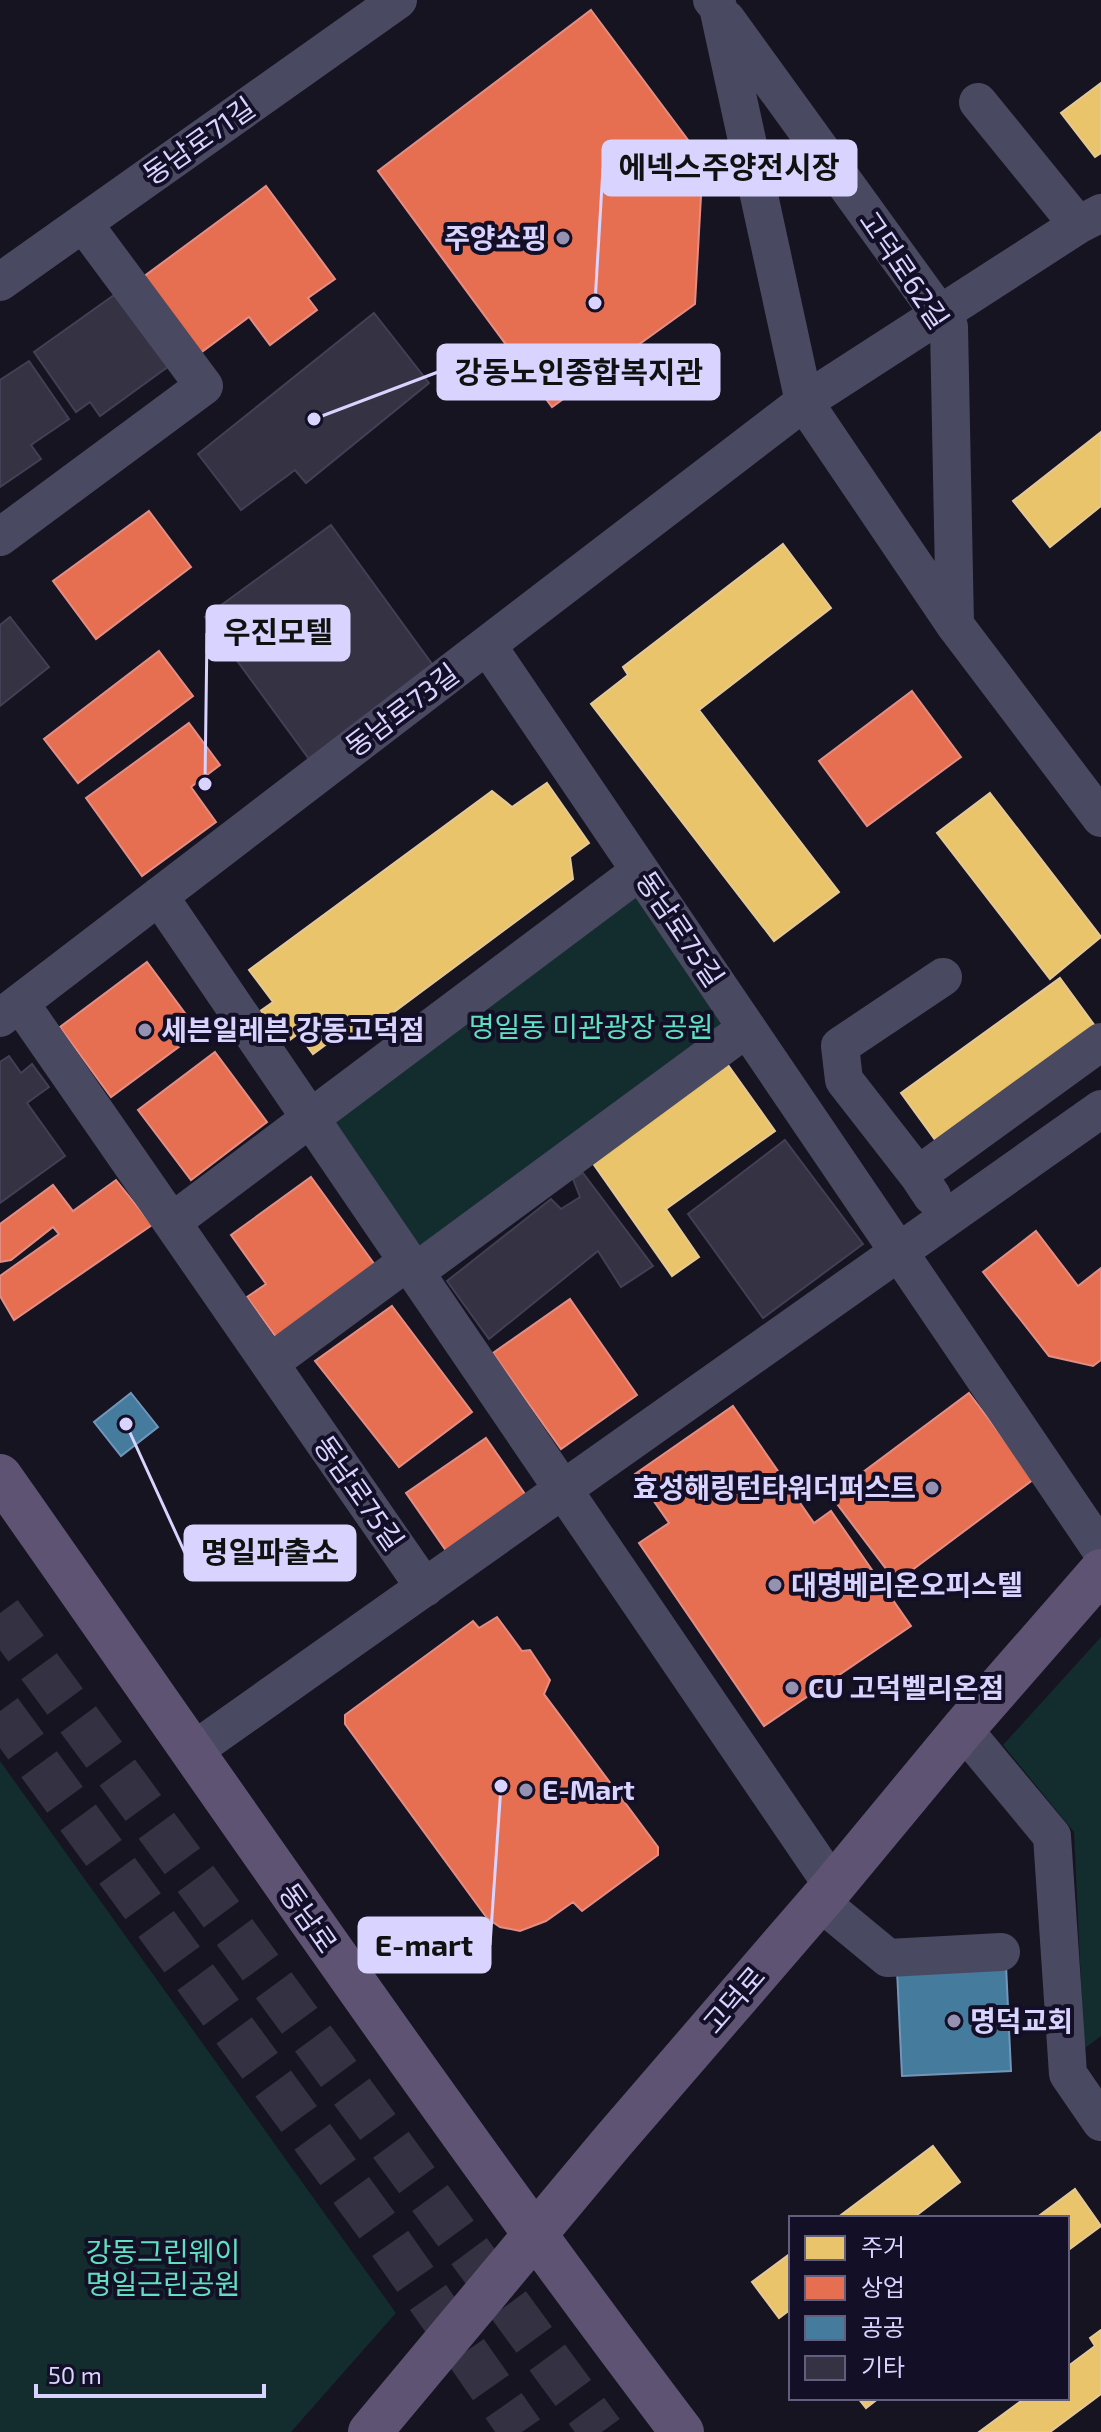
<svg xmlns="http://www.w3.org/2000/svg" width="1101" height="2432" font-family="'Exo 2','Noto Sans KR',sans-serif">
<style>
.green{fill:#132c2d}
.homes{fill:#e9c46a;stroke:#e4c997;stroke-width:2}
.shops{fill:#e76f51;stroke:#e38d85;stroke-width:2}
.public{fill:#457b9d;stroke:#7196ba;stroke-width:2}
.building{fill:#343243;stroke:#433f54;stroke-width:2}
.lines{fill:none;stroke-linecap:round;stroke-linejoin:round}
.highway-tunnel{stroke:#333142;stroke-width:44;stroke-dasharray:44 22;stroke-linecap:butt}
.minor{stroke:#4a4962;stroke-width:38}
.major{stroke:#5e5373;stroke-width:44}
.poi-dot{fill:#9591b1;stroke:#130f26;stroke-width:3}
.labels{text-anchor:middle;stroke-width:8;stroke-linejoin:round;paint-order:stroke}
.street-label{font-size:28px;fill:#d9d4ff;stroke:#130f26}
.poi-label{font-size:28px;font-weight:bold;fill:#d9d4ff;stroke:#130f26;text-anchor:start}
.park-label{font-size:28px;fill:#5fe0c0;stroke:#130f26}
.leader{fill:none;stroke:#d9d4ff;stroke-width:3}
.callout-dot{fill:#d9d4ff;stroke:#130f26;stroke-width:3}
.callout{fill:#d9d4ff;stroke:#d9d4ff;stroke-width:3}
.callout-label{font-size:30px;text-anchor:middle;font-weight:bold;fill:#111}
</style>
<rect width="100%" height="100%" fill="#161421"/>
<path class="green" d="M 638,888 L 733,1025 L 418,1256 L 325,1121 Z
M 1101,1637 L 1101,2036 L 1084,2049 L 1074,1832 L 1003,1745 Z
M 0,1761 L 396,2313 L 291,2432 L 0,2432 Z"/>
<path class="homes" d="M 1101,83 L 1101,153 L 1095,157 L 1061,113 Z
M 1101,432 L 1101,506 L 1050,547 L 1013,501 Z
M 783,544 L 831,608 L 699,710 L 839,892 L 774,941 L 591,704 L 628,675 L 623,667 Z
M 547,783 L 589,843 L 570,857 L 573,879 L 355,1041 L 347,1029 L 313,1054 L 298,1034 L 280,1047 L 256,1014 L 273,1002 L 249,970 L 492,791 L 512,807 Z
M 990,793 L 1101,937 L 1050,979 L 937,833 Z
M 1060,978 L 1095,1026 L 936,1141 L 901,1093 Z
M 728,1065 L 775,1131 L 666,1209 L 699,1257 L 672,1276 L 592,1162 Z
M 933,2146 L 960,2182 L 913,2218 L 837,2218 Z
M 1075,2189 L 1101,2226 L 1067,2251 L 1067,2218 L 1036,2218 Z
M 791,2253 L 791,2309 L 779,2318 L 752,2282 Z
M 1101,2330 L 1101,2394 L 1050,2432 L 979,2432 L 1025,2398 L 1067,2398 L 1067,2367 L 1095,2346 L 1090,2338 Z
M 858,2398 L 879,2398 L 866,2408 Z"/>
<path class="shops" d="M 591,10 L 703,160 L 695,304 L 552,407 L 378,171 Z
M 266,186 L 335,279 L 308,298 L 317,310 L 270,345 L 249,317 L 195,357 L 139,280 Z
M 149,511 L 191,567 L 96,639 L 53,581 Z
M 159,651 L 193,696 L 78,783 L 44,739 Z
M 912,691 L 961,757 L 867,826 L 819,761 Z
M 189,723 L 220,765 L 191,787 L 216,822 L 142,876 L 86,798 Z
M 147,962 L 199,1032 L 111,1097 L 60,1027 Z
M 215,1052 L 267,1122 L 191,1180 L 138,1110 Z
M 311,1177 L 375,1265 L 276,1337 L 247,1297 L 266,1284 L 231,1235 Z
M 116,1180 L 152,1225 L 14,1320 L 0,1296 L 0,1276 L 59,1234 L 53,1227 L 11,1260 L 0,1262 L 0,1224 L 53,1185 L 73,1211 Z
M 1036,1231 L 1078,1286 L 1101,1268 L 1101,1360 L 1093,1366 L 1049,1356 L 983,1272 Z
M 570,1299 L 637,1395 L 561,1449 L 493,1353 Z
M 392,1306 L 472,1412 L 399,1467 L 315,1361 Z
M 969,1393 L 1034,1479 L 896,1582 L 831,1496 Z
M 733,1406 L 814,1523 L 831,1511 L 911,1626 L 764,1726 L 639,1543 L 669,1523 L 635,1474 Z
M 486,1438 L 527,1497 L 447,1552 L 406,1493 Z
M 497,1617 L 522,1651 L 530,1650 L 550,1680 L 544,1694 L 658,1847 L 658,1855 L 582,1911 L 573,1902 L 546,1921 L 520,1931 L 500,1927 L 487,1918 L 345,1724 L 345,1715 L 473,1621 L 479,1628 Z"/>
<path class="public" d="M 131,1393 L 158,1427 L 121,1456 L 94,1422 Z
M 1006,1965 L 1011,2071 L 902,2076 L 897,1970 Z"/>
<path class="building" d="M 117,293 L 169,366 L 100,416 L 90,402 L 76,412 L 34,352 Z
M 374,313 L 429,383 L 306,483 L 295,470 L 241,510 L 198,454 Z
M 29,361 L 69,419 L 31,445 L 41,459 L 0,487 L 0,380 Z
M 331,525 L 435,668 L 309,759 L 205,617 Z
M 10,617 L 49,667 L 0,706 L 0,625 Z
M 9,1056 L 21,1073 L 32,1064 L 49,1087 L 27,1103 L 65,1156 L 0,1203 L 0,1062 Z
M 785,1140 L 863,1244 L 763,1318 L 688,1214 Z
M 583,1173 L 653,1266 L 621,1287 L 598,1251 L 489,1339 L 447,1281 L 551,1199 L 561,1209 L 580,1197 L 573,1179 Z"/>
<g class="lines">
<path class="highway-tunnel" d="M 0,1613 L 602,2432
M 0,1711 L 390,2243 L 522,2432"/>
<path class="minor" d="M 712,0 L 718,7 L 804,402 L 955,625 L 1101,818
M 726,19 L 949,327 L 955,625
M 978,102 L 1078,225
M 0,282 L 398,0
M 0,537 L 204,386 L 83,223
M 487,645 L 1101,1550
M 159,896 L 833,1886
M 20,1003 L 425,1588
M 0,1018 L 804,402 L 1078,225 L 1101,213
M 918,1175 L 844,1080 L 840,1046 L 943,977
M 932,1196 L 918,1175 L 1101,1042
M 172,1222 L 640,871
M 414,1273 L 747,1028
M 270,1363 L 407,1262
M 963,1729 L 1052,1836 L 1068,2074 L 1101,2122
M 193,1751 L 1101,1109
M 819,1901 L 888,1958 L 1001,1952"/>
<path class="major" d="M 0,1476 C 225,1796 445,2120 682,2432
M 370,2432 L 613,2141 L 833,1886 L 963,1729 L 1101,1571"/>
</g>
<g class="poi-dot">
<circle cx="563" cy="238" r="8"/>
<circle cx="145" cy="1030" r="8"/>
<circle cx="932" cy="1488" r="8"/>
<circle cx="775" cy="1585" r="8"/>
<circle cx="792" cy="1688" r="8"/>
<circle cx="526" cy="1790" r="8"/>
<circle cx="954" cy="2021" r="8"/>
</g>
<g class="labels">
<g class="street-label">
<text transform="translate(199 141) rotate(-35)" y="10">동남로71길</text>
<text transform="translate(904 270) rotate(56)" y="10">고덕로62길</text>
<text transform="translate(402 710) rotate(-37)" y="10">동남로73길</text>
<text transform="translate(680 929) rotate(56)" y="10">동남로75길</text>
<text transform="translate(359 1493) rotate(55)" y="10">동남로75길</text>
<text transform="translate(308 1918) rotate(55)" y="10">동남로</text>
<text transform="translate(734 2000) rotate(-49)" y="10">고덕로</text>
</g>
<g class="poi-label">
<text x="547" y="248" text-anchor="end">주양쇼핑</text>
<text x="161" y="1040">세븐일레븐 강동고덕점</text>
<text x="916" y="1498" text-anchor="end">효성해링턴타워더퍼스트</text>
<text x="791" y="1595">대명베리온오피스텔</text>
<text x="808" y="1698">CU 고덕벨리온점</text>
<text x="542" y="1800">E-Mart</text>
<text x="970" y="2031">명덕교회</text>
</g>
<g class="park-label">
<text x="591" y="1037">명일동 미관광장 공원</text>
<text x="163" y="2262">강동그린웨이<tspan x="163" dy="32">명일근린공원</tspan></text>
</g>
</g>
<path class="leader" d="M595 303L603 168M314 419L438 372M205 784L207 633M126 1424L185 1553M501 1786L490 1945"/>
<g class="callout-dot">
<circle cx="595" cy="303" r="8"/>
<circle cx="314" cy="419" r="8"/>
<circle cx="205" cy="784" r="8"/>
<circle cx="126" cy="1424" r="8"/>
<circle cx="501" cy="1786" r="8"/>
</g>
<g class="callout">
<rect x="603" y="141" width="253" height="54" rx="8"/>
<rect x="438" y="345" width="281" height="54" rx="8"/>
<rect x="207" y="606" width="142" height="54" rx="8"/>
<rect x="185" y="1526" width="170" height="54" rx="8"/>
<rect x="359" y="1918" width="131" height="54" rx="8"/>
</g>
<g class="callout-label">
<text x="729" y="178">에넥스주양전시장</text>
<text x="579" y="383">강동노인종합복지관</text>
<text x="278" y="643">우진모텔</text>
<text x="270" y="1563">명일파출소</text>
<text x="424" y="1956">E-mart</text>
</g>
<rect x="789" y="2216" width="280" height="184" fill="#130f26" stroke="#625e7d" stroke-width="2"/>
<rect x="805" y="2236" width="40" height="24" fill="#e9c46a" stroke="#625e7d" stroke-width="2"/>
<text x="861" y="2256" font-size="24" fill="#d9d4ff">주거</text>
<rect x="805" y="2276" width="40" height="24" fill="#e76f51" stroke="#625e7d" stroke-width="2"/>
<text x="861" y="2296" font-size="24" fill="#d9d4ff">상업</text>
<rect x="805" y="2316" width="40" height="24" fill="#457b9d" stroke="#625e7d" stroke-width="2"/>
<text x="861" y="2336" font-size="24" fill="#d9d4ff">공공</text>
<rect x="805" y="2356" width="40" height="24" fill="#343243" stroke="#625e7d" stroke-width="2"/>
<text x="861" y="2376" font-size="24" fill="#d9d4ff">기타</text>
<path d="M36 2384v12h228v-12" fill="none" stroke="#d9d4ff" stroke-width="4"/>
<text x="48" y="2384" font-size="24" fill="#d9d4ff" stroke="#130f26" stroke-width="6" paint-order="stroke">50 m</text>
</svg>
